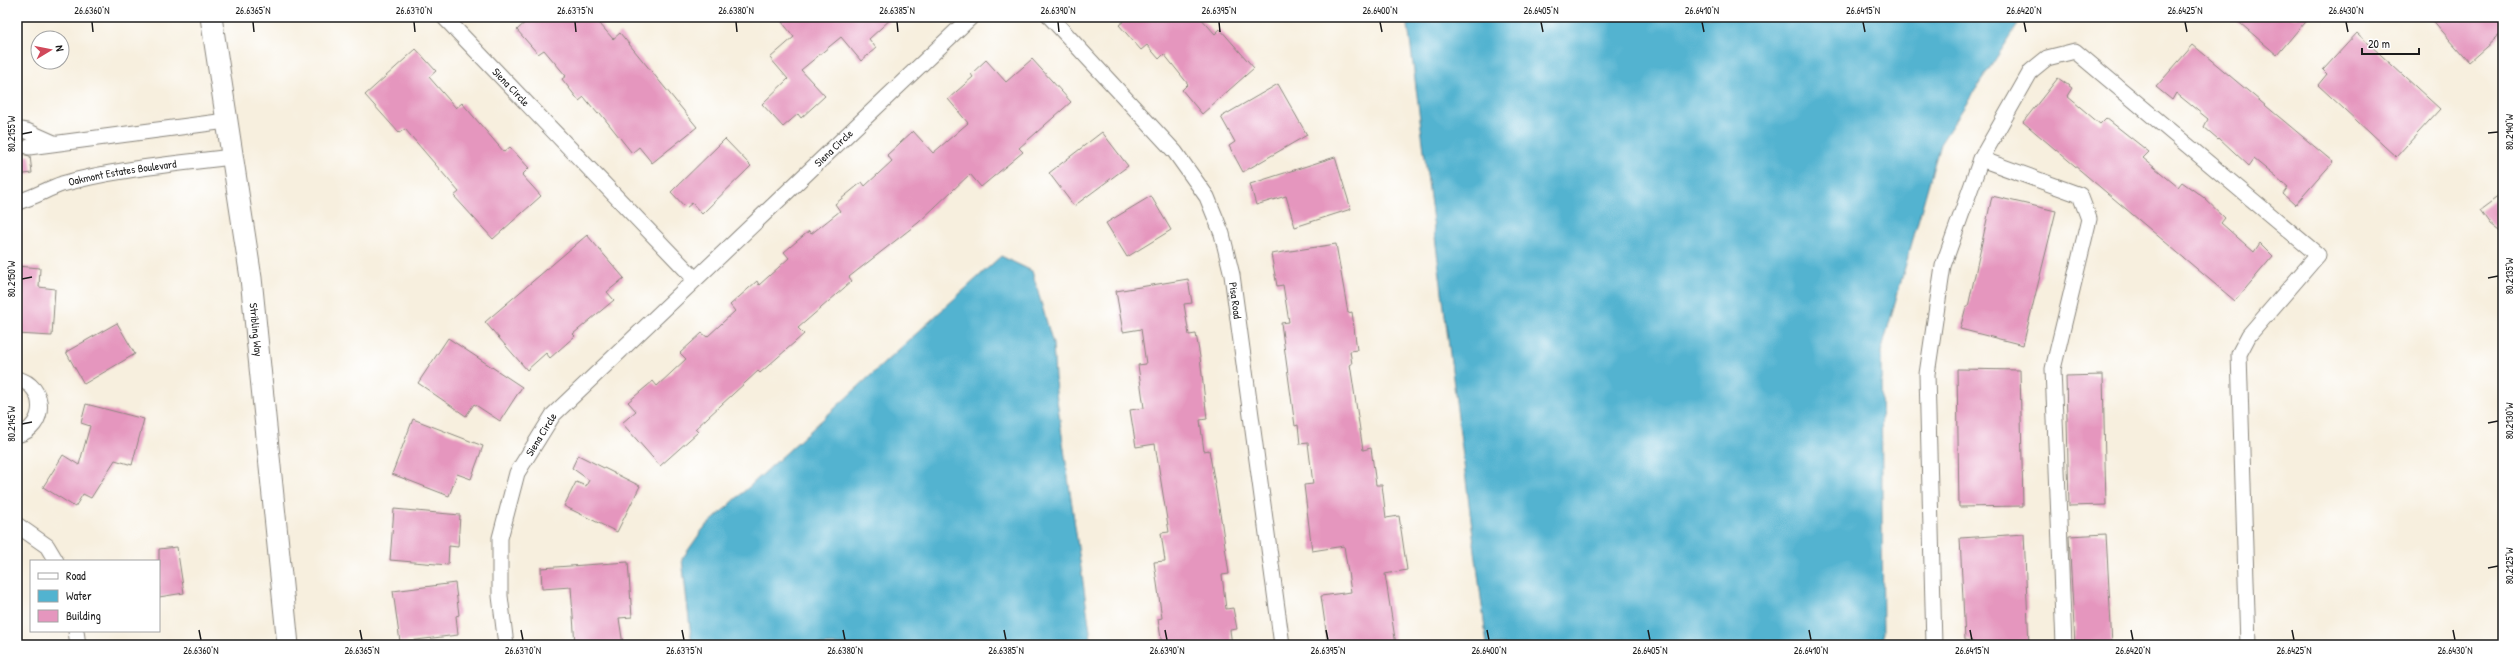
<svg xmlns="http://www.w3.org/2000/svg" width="2520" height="662" font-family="'Patrick Hand',sans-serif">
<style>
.water{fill:#52b3d0;stroke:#376876}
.building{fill:#e596be}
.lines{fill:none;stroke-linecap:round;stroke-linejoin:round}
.street-tunnel{stroke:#d6cfc1;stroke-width:15;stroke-dasharray:15 8;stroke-linecap:butt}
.street-casing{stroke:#8a867d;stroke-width:17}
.secondary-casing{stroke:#8a867d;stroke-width:23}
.street{stroke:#fff;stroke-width:15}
.secondary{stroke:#fff;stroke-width:21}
.ticks{fill:none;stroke:#1c1c1c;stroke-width:1.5}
.labels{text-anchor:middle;stroke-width:3.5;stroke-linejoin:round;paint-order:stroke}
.street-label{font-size:11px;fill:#1c1c1c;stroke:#fff}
.neatline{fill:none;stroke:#1c1c1c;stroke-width:1.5}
.ticks-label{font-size:10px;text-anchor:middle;fill:#1c1c1c}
</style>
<rect width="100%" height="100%" fill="#fff"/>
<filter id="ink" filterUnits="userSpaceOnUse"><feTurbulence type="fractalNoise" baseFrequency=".025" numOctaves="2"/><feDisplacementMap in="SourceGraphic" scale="8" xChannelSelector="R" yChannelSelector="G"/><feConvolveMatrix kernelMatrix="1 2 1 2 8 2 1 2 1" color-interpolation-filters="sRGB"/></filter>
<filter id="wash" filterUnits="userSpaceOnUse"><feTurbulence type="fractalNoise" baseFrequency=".012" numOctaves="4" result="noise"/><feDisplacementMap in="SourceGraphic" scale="16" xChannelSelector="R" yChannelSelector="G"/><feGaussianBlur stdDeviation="0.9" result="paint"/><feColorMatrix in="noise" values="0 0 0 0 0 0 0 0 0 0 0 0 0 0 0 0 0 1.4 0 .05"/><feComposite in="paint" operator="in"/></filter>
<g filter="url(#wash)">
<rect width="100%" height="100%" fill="#f7efde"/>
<path class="water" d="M 1407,17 L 2023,17 L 1940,144 L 1881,352 L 1883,645 L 1487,645 Z
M 1001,256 L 1032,271 L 1053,344 L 1056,393 L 1092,645 L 692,645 L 682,559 L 703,529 Z"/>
<g id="blocks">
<path class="building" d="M 531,17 L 594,17 L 613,39 L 620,33 L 697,127 L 652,163 L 639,147 L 632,153 L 600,113 L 598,114 L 584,97 L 579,101 L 562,79 L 566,76 L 544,50 L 538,54 L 517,30 Z
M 778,17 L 893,17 L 869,39 L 876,48 L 861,61 L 841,37 L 801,70 L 825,96 L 801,118 L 798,114 L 783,127 L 762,104 L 788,79 L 770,58 L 794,37 Z
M 1129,17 L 1200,17 L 1215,34 L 1220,29 L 1254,68 L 1202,114 L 1182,90 L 1188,84 L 1164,54 L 1159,59 L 1147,45 L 1141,50 L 1119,25 Z
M 2233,17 L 2309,17 L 2277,55 Z
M 2430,17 L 2503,17 L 2503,32 L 2469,62 Z
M 2357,33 L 2440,109 L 2396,157 L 2318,85 L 2327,74 L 2323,70 Z
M 2193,45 L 2333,162 L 2295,205 L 2283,194 L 2288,187 L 2254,159 L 2249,166 L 2219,138 L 2218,139 L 2204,127 L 2208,119 L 2176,93 L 2172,100 L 2156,87 Z
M 416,49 L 436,71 L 429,77 L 456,108 L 462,103 L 504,152 L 510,147 L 529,168 L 522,175 L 541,196 L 493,239 L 454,196 L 459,192 L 405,129 L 399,133 L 365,95 Z
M 1032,59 L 1071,102 L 1019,148 L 1023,152 L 981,187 L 970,174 L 918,223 L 849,277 L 852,281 L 798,328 L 804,334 L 760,373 L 758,371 L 695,429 L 698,432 L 660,466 L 622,423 L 636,411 L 628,402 L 653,381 L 657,386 L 686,359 L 680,353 L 702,333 L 707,337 L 735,311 L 730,305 L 757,281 L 759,285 L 789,258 L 784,252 L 809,231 L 811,234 L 840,211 L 835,204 L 862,182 L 865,186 L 892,161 L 887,155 L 913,131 L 933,153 L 968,123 L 948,99 L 973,77 L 971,74 L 986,60 L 1006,82 Z
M 2058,78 L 2072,88 L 2067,96 L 2100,124 L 2106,118 L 2149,152 L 2143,158 L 2178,187 L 2182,182 L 2203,197 L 2225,218 L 2221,223 L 2254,252 L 2260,243 L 2273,256 L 2235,301 L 2023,122 Z
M 1278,84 L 1307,135 L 1243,172 L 1229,146 L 1235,142 L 1221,117 Z
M 1102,132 L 1128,166 L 1074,206 L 1049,173 Z
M 17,138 L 24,140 L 20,149 L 25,155 L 30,156 L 32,173 L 17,175 Z
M 725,139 L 751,166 L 702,214 L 692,203 L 686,208 L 671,192 Z
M 1335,157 L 1351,209 L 1295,227 L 1286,196 L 1256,205 L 1250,184 Z
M 2503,193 L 2503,234 L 2490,224 L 2480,210 Z
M 1151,196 L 1171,230 L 1127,257 L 1106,223 Z
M 1992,196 L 2056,211 L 2023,345 L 1960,329 L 1966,307 L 1968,307 Z
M 587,235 L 624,278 L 607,292 L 614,300 L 573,334 L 575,336 L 550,358 L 546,353 L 527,370 L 485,322 Z
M 1336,244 L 1348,313 L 1352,312 L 1357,350 L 1350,351 L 1352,364 L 1350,364 L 1363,450 L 1371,448 L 1376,485 L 1382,485 L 1386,518 L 1399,516 L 1407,570 L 1385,574 L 1396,645 L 1328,645 L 1321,596 L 1351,592 L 1344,546 L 1312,551 L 1304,485 L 1313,484 L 1308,443 L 1300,444 L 1298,425 L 1295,426 L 1281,323 L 1289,322 L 1283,285 L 1277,286 L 1271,254 Z
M 17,266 L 40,268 L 39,287 L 55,289 L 52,336 L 17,334 Z
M 1188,279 L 1192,303 L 1184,304 L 1189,335 L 1196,334 L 1200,357 L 1207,419 L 1200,420 L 1204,451 L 1209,450 L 1222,525 L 1229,574 L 1222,575 L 1226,609 L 1233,608 L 1237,629 L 1230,630 L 1232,645 L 1162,645 L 1158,619 L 1162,618 L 1154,562 L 1165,561 L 1161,533 L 1169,532 L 1155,444 L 1136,447 L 1130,410 L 1144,408 L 1138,365 L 1146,364 L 1141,329 L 1123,332 L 1116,291 Z
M 117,323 L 135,354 L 84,384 L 66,352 Z
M 448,338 L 522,387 L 500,421 L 474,404 L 466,416 L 418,383 Z
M 1957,369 L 2020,370 L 2023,506 L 1959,507 Z
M 2103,375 L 2106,505 L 2069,506 L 2066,376 Z
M 86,404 L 144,419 L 132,465 L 115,460 L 91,498 L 83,494 L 75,507 L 43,487 L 63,455 L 79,465 L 90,426 L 81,423 Z
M 413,419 L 483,446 L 471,479 L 457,474 L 449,496 L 392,474 Z
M 578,455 L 640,486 L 617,532 L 564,506 L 576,482 L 586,486 L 589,480 L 572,468 Z
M 394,509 L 460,515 L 458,547 L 449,546 L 448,565 L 390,560 Z
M 2024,534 L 2029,645 L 1973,645 L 1972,641 L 1965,640 L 1960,538 Z
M 2106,534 L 2112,645 L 2075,645 L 2069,536 Z
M 177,547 L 184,593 L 159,597 L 159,549 Z
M 628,562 L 632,617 L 619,618 L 623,645 L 575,645 L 571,587 L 542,589 L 541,568 Z
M 455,583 L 459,615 L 456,616 L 458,635 L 400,642 L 393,591 Z"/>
</g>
</g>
<g filter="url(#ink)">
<use href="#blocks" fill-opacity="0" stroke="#8a867d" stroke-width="1"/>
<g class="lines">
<path class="street-tunnel" d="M 17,149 L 29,147"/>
<defs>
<g id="street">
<path id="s1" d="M 444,17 L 695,279"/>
<path id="s2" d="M 1050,17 L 1175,152 L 1207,197 L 1222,234 L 1232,275 L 1282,645"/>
<path d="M 17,129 L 27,131 L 54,143"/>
<path d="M 29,147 L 226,121"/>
<path d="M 1981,159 L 2080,195 L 2089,219 L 2053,369 L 2064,645"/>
<path id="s3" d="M 17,202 C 33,198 47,189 62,184 C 115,169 176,164 231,157"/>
<path d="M 17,379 C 47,385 47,428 17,435"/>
<path d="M 17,525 L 47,546 L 56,561"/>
<path d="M 76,631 L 78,645"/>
<path id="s4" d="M 506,645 L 500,596 L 500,538 L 517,473 L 553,415 L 971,17"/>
<path d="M 1934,645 L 1927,374 L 1943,266 L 1981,159 L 2031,71 L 2047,58 L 2075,51 L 2318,255 L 2249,335 L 2239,354 L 2248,645"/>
</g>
<g id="secondary">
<path id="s5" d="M 211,17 L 251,278 L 288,645"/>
</g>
</defs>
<use href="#street" class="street-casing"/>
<use href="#secondary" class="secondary-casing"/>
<use href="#street" class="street"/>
<use href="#secondary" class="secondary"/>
</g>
</g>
<path class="ticks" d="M 92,22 L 93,32M 253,22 L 254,32M 414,22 L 415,32M 575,22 L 576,32M 736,22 L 737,32M 897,22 L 898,32M 1058,22 L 1059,32M 1219,22 L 1220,32M 1380,22 L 1382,32M 1541,22 L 1543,32M 1702,22 L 1704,32M 1863,22 L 1865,32M 2024,22 L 2026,32M 2185,22 L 2187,32M 2346,22 L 2348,32M 2488,133 L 2498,132M 22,134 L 32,132M 2488,278 L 2498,276M 22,279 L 32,277M 2488,423 L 2498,421M 22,424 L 32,422M 2488,568 L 2498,566M 199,630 L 201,640M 360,630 L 362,640M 521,630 L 523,640M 682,630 L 684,640M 843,630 L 845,640M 1004,630 L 1006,640M 1165,630 L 1167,640M 1326,630 L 1328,640M 1487,630 L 1489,640M 1648,630 L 1650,640M 1809,630 L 1811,640M 1970,630 L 1972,640M 2131,630 L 2133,640M 2292,630 L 2294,640M 2453,630 L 2455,640"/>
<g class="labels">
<g class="street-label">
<text dy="4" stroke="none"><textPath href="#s1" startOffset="97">Siena Circle</textPath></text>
<text dy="4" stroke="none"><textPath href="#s4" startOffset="630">Siena Circle</textPath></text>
<text dy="4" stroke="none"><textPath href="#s3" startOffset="110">Oakmont Estates Boulevard</textPath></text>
<text dy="4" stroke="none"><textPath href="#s2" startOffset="347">Pisa Road</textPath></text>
<text dy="4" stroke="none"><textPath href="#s5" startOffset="316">Stribling Way</textPath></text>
<text dy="4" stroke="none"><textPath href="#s4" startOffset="220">Siena Circle</textPath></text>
</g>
</g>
<rect width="2520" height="662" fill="none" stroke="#fff" stroke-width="44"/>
<rect x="30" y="560" width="130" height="72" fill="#ffffff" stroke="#a4a4a4"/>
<rect x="38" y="573" width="20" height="6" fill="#ffffff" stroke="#a4a4a4"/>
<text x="66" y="580" font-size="12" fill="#1c1c1c">Road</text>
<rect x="38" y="590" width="20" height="12" fill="#52b3d0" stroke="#a4a4a4"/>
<text x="66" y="600" font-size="12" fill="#1c1c1c">Water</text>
<rect x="38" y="610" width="20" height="12" fill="#e596be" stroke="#a4a4a4"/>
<text x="66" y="620" font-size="12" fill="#1c1c1c">Building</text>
<g transform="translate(50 50) rotate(80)"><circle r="19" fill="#ffffff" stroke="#a4a4a4"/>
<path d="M0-3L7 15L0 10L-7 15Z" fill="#d1495b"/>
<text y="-6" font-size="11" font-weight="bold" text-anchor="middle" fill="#1c1c1c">N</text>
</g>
<path d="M2362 48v6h57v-6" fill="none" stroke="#1c1c1c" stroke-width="2"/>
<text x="2368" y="48" font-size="12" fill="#1c1c1c" stroke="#ffffff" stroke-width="3" paint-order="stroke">20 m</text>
<rect x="22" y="22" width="2476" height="618" class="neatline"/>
<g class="ticks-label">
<text x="92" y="14">26.6360°N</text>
<text x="253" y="14">26.6365°N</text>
<text x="414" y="14">26.6370°N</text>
<text x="575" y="14">26.6375°N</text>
<text x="736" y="14">26.6380°N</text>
<text x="897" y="14">26.6385°N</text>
<text x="1058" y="14">26.6390°N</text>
<text x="1219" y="14">26.6395°N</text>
<text x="1380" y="14">26.6400°N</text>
<text x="1541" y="14">26.6405°N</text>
<text x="1702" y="14">26.6410°N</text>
<text x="1863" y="14">26.6415°N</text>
<text x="2024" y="14">26.6420°N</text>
<text x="2185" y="14">26.6425°N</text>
<text x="2346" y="14">26.6430°N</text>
<text transform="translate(2509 132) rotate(-90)" y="4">80.2140°W</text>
<text transform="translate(11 134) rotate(-90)" y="4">80.2155°W</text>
<text transform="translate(2509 276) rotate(-90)" y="4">80.2135°W</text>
<text transform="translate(11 279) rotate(-90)" y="4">80.2150°W</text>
<text transform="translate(2509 421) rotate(-90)" y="4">80.2130°W</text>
<text transform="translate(11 424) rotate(-90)" y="4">80.2145°W</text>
<text transform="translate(2509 566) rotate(-90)" y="4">80.2125°W</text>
<text x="201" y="654">26.6360°N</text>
<text x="362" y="654">26.6365°N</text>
<text x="523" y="654">26.6370°N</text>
<text x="684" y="654">26.6375°N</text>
<text x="845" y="654">26.6380°N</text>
<text x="1006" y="654">26.6385°N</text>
<text x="1167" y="654">26.6390°N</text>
<text x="1328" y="654">26.6395°N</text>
<text x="1489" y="654">26.6400°N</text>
<text x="1650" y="654">26.6405°N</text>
<text x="1811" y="654">26.6410°N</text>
<text x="1972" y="654">26.6415°N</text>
<text x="2133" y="654">26.6420°N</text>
<text x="2294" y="654">26.6425°N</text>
<text x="2455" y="654">26.6430°N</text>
</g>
</svg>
